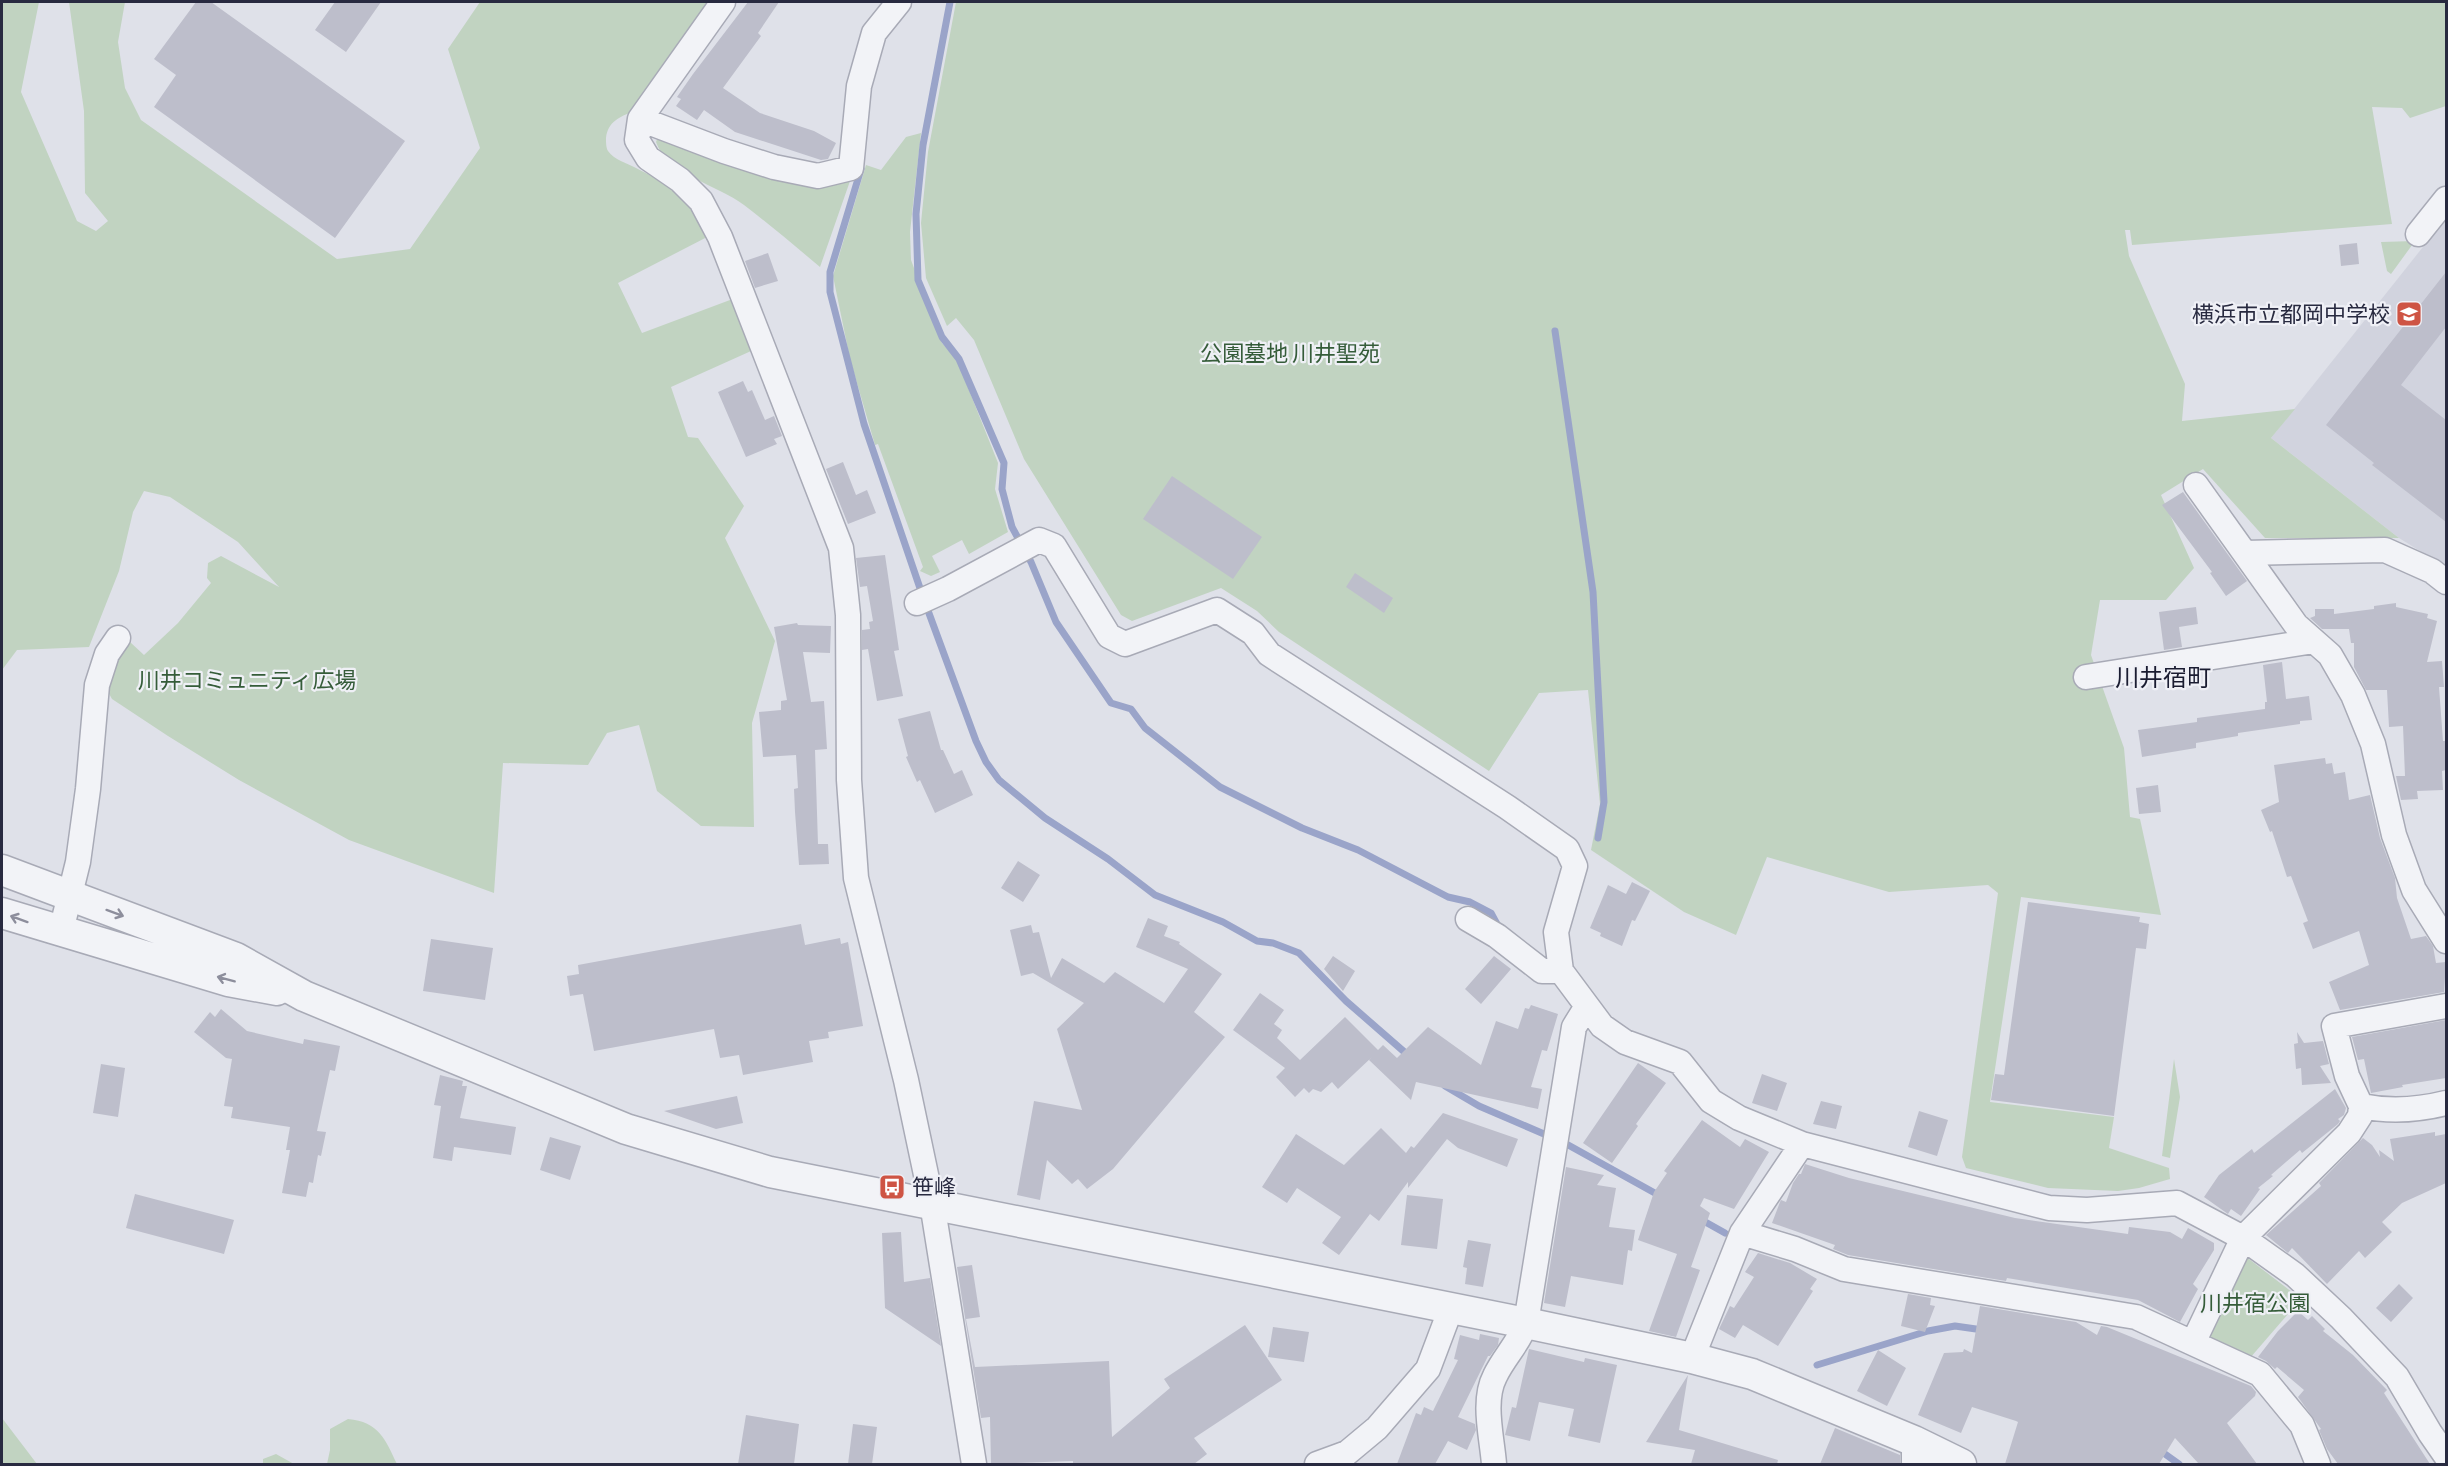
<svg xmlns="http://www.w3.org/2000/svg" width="2448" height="1466" font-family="Commissioner,'Noto Sans JP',sans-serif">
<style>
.built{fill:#d1d3de}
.green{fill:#c1d3c1}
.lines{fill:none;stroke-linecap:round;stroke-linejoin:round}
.stream{stroke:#9aa4c9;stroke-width:7}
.building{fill:#bdbecb}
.minor-casing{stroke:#a8aab6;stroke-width:27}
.tertiary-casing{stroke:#a8aab6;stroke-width:33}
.minor{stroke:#f2f3f7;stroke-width:24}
.tertiary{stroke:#f2f3f7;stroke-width:30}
.oneway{stroke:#8d8e9c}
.labels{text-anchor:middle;stroke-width:4.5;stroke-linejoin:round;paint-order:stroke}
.poi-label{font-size:22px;fill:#282a40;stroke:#eff0f6;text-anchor:end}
.park-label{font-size:22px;fill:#355c39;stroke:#eff0f6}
.neighbourhood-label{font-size:24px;fill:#1a1c31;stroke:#eff0f6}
</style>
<rect width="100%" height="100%" fill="#dfe1e9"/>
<path class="built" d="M 2446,218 L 2446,567 L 2399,538 L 2271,438 Z"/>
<path class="green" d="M 2,2 L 39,2 L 21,92 L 77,221 L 96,231 L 108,221 L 85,193 L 84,111 L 69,2 L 125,2 L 118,42 L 125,88 L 141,120 L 337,259 L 410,249 L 480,148 L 448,49 L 480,2 L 707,2 L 634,111 C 620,117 608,121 606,138 C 606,142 606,148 608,151 C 614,160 627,163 636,168 C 670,185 692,201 711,235 L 618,283 L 642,333 L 738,297 L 760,347 L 671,387 L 688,437 L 698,438 L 744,506 L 725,538 L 775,641 L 752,723 L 754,827 L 701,826 L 657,791 L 639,725 L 607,733 L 588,765 L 503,763 L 494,893 L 349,840 L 239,780 L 168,736 L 112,699 L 106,688 L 123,646 L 130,642 L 144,655 L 178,623 L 211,583 L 207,578 L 208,563 L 221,556 L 279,587 L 238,542 L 170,497 L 144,491 L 133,512 L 119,571 L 89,647 L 17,650 L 2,670 Z
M 956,2 L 2446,2 L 2446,106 L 2410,118 L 2402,108 L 2372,107 L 2392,224 L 2132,245 L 2130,230 L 2125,230 L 2129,256 L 2185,384 L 2182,421 L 2295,409 L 2271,438 L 2399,538 L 2265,538 L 2203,469 L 2161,495 L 2194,568 L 2166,600 L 2100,600 L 2091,655 L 2124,748 L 2130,817 L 2140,819 L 2161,915 L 2021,897 L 1990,1102 L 2114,1117 L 2109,1148 L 2169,1168 L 2170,1179 L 2139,1188 L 2118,1191 L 2048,1188 L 1966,1168 L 1962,1157 L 1998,893 L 1988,885 L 1889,892 L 1767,857 L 1736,935 L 1684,912 L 1591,850 L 1600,804 L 1588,690 L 1539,693 L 1489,771 L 1279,632 L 1257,611 L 1221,588 L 1132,621 L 1121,615 L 1024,459 L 974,340 L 956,318 L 947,326 L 926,278 L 921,223 L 928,152 Z
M 921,133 L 910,232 L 911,260 L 942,343 L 957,360 L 998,463 L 995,489 L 1008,532 L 969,554 L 962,540 L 932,556 L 940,572 L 931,576 L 920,571 L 923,567 L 878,444 L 875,445 L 850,359 L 833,276 L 866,165 L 881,170 L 906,137 Z
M 658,137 L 823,182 L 850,181 L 820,267 C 795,246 770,225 744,205 C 719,186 666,173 656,142 Z
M 2415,241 L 2391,274 L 2387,271 L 2381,242 Z
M 2174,1059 L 2180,1097 L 2170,1158 L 2162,1156 Z
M 2245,1256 L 2301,1299 L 2250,1358 L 2212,1341 L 2206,1332 Z
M 2,1418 L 37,1464 L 2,1464 Z
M 348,1419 C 379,1422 385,1439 397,1464 L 327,1464 L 330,1450 L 330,1429 Z
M 276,1454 L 294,1464 L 263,1464 L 263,1459 Z"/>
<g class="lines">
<path class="stream" d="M 950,2 L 923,145 L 916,214 L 918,280 L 942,337 L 959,359 L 1004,463 L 1002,489 L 1012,527 L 1031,562 L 1056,622 L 1111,703 L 1131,709 L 1145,728 L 1220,787 L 1302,828 L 1358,850 L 1448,897 L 1470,902 L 1491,913 L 1498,926
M 861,169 L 830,272 L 830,292 L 864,424 L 923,597 L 976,741 L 986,762 L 999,780 L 1045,818 L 1108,859 L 1155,895 L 1223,922 L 1257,941 L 1273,943 L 1299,953 L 1346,1001 L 1409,1056
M 1555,331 L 1593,592 L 1604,802 L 1598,838
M 1445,1086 L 1479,1106 L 1551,1137
M 1561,1141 L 1662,1197
M 1700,1219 L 1725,1233
M 1817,1365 L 1928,1331 L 1955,1326 L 1983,1330
M 2158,1449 L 2179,1464"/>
</g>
<path class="building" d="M 196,2 L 211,2 L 405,141 L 335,238 L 154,107 L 176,75 L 154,59 Z
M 335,2 L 381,2 L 346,52 L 315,30 Z
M 748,2 L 779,2 L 758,33 L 761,36 L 723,88 L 760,113 L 814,131 L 836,143 L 828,159 L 821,160 L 735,132 L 704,110 L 697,120 L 676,106 L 681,99 L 677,97 L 693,74 Z
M 2357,243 L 2359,264 L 2341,266 L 2339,245 Z
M 768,253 L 778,281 L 755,288 L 745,261 Z
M 2446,272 L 2446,327 L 2401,385 L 2446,420 L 2446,522 L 2372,465 L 2374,463 L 2326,425 Z
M 743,381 L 748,392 L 752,390 L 765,420 L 774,416 L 782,436 L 774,439 L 777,444 L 746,457 L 718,392 Z
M 843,462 L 856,495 L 867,490 L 876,513 L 848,524 L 826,469 Z
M 1172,476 L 1262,537 L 1233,579 L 1143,519 Z
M 2183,492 L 2247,581 L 2226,596 L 2210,573 L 2212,572 L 2162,505 Z
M 885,555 L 899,650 L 894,651 L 903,696 L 877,701 L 868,649 L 862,650 L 862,630 L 870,629 L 869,622 L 873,621 L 867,586 L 860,587 L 856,558 Z
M 1355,573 L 1393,598 L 1384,613 L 1346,587 Z
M 2396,603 L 2396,607 L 2428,614 L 2427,618 L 2437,621 L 2427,662 L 2442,661 L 2444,687 L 2439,687 L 2443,741 L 2446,741 L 2446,770 L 2442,771 L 2443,790 L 2417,791 L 2418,799 L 2401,800 L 2396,776 L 2405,776 L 2403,726 L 2389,727 L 2387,690 L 2366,690 L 2354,667 L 2354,643 L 2351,643 L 2349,629 L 2322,629 L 2310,618 L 2315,616 L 2315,609 L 2334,609 L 2334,614 L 2374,609 L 2374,606 Z
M 2196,607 L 2198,624 L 2179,627 L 2182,647 L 2164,650 L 2159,612 Z
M 797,623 L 798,625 L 831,626 L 830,653 L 803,652 L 811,702 L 824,701 L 827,749 L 815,750 L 818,844 L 828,844 L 829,864 L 799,865 L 795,812 L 794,789 L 798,788 L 796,755 L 763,757 L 759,712 L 781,710 L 781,701 L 787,700 L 774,627 Z
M 2282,662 L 2286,699 L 2309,696 L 2312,720 L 2300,721 L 2300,724 L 2238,733 L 2238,736 L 2196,743 L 2196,748 L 2142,757 L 2138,730 L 2197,722 L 2197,718 L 2265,709 L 2265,702 L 2267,702 L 2263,665 Z
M 930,711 L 941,750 L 943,750 L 954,774 L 962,770 L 973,795 L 935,813 L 920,780 L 917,782 L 906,757 L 908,756 L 898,719 Z
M 2325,758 L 2326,764 L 2332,763 L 2334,774 L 2345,772 L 2349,800 L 2370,795 L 2380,838 L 2395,878 L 2397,898 L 2411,939 L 2426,936 L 2433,946 L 2436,963 L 2446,962 L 2444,992 L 2340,1010 L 2329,982 L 2369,965 L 2359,931 L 2313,949 L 2303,923 L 2308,921 L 2291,876 L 2287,877 L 2272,831 L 2270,832 L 2261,810 L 2279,802 L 2274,765 Z
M 2158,785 L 2161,812 L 2139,814 L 2136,788 Z
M 1018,861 L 1040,875 L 1023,902 L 1001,888 Z
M 1632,882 L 1650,891 L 1635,921 L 1632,920 L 1622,946 L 1600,936 L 1601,933 L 1590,928 L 1608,885 L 1626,894 Z
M 2028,902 L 2140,917 L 2139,922 L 2149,924 L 2146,949 L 2136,948 L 2114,1116 L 1991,1100 L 1995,1074 L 2004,1075 Z
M 1148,918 L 1168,926 L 1164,936 L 1180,942 L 1179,944 L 1222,974 L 1194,1012 L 1225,1037 L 1113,1169 L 1087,1189 L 1078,1179 L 1072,1184 L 1047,1160 L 1040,1200 L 1017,1195 L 1034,1101 L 1082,1110 L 1057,1029 L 1084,1003 L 1033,973 L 1021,976 L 1010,930 L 1031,925 L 1033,933 L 1039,932 L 1051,978 L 1062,958 L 1104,983 L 1115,972 L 1164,1003 L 1188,969 L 1136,947 Z
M 801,924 L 805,945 L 840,938 L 841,944 L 848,942 L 863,1026 L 828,1032 L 829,1038 L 809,1041 L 813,1062 L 743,1075 L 739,1055 L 720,1058 L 714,1029 L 594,1051 L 583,994 L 570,996 L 567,976 L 579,974 L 578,965 Z
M 431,939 L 493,948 L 485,1000 L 423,991 Z
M 1333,956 L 1355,971 L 1343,991 L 1324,969 Z
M 1494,956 L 1511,969 L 1481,1004 L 1465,989 Z
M 1260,993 L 1284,1010 L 1274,1024 L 1282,1030 L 1277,1038 L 1300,1060 L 1345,1017 L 1378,1050 L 1383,1045 L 1397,1058 L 1428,1027 L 1481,1065 L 1496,1021 L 1518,1029 L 1525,1008 L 1529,1009 L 1531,1005 L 1558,1014 L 1547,1051 L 1542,1050 L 1531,1087 L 1542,1089 L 1538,1109 L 1416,1082 L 1411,1100 L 1369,1060 L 1372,1057 L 1338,1089 L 1332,1082 L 1321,1092 L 1313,1089 L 1309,1093 L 1304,1088 L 1295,1097 L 1276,1077 L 1285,1068 L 1233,1030 Z
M 221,1009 L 247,1031 L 303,1044 L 304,1039 L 340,1046 L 335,1071 L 330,1070 L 317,1131 L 326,1132 L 321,1156 L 318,1155 L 313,1183 L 309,1182 L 306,1197 L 282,1193 L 290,1150 L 286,1150 L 290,1127 L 231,1118 L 233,1107 L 224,1106 L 232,1059 L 226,1058 L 194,1032 L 210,1012 L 215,1017 Z
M 2446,1020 L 2446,1078 L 2402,1085 L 2403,1087 L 2371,1093 L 2364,1059 L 2358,1060 L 2352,1037 Z
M 2297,1032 L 2304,1043 L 2323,1041 L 2329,1064 L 2320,1066 L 2331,1083 L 2302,1085 L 2301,1068 L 2296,1069 L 2294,1044 L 2298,1043 Z
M 1638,1063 L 1666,1083 L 1636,1124 L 1638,1126 L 1612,1163 L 1583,1143 Z
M 101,1064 L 125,1068 L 118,1117 L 93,1113 Z
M 1762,1074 L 1787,1083 L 1777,1111 L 1752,1103 Z
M 440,1075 L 463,1081 L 462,1086 L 467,1086 L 460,1118 L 516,1127 L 511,1155 L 454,1147 L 452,1161 L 433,1158 L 441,1106 L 434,1105 Z
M 2335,1089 L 2346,1108 L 2344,1115 L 2338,1119 L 2340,1121 L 2338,1124 L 2302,1153 L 2300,1150 L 2271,1175 L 2273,1176 L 2258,1188 L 2260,1189 L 2241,1216 L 2231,1209 L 2228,1214 L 2204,1197 L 2219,1175 L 2252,1149 L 2254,1153 Z
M 737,1096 L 743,1123 L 716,1129 L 664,1111 Z
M 1821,1101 L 1842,1106 L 1836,1129 L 1813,1124 Z
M 1919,1111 L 1948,1120 L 1937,1156 L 1908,1147 Z
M 1443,1113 L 1518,1139 L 1507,1167 L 1458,1148 L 1447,1139 L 1408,1188 L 1408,1182 L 1379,1221 L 1370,1214 L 1339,1255 L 1322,1243 L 1341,1217 L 1297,1188 L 1287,1203 L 1262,1187 L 1296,1134 L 1344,1165 L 1381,1128 L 1406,1153 L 1411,1146 L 1414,1148 Z
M 1702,1120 L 1740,1147 L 1745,1139 L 1769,1152 L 1734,1209 L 1704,1198 L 1700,1206 L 1710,1213 L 1691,1267 L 1700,1270 L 1676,1337 L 1649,1331 L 1677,1254 L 1638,1240 L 1654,1192 L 1667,1173 L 1664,1171 Z
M 2435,1132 L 2435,1136 L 2446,1134 L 2446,1183 L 2402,1203 L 2382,1222 L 2392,1232 L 2365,1258 L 2359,1251 L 2327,1284 L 2292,1248 L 2288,1253 L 2266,1235 L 2321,1186 L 2319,1183 L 2363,1138 L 2372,1145 L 2380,1157 L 2379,1150 L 2394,1161 L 2390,1139 Z
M 550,1137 L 581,1146 L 570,1180 L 540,1170 Z
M 1805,1164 L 1849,1178 L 2015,1218 L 2128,1234 L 2129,1227 L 2170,1232 L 2182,1239 L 2188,1228 L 2214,1243 L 2214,1250 L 2193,1284 L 2198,1289 L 2180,1322 L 2138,1300 L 2007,1278 L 2006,1281 L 1848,1255 L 1833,1249 L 1835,1245 L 1772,1223 L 1780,1202 L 1781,1200 L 1786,1202 L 1793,1183 L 1799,1174 L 1801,1174 Z
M 1566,1167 L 1604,1175 L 1597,1185 L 1616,1188 L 1609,1227 L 1635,1230 L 1632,1251 L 1628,1250 L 1623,1285 L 1571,1276 L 1565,1307 L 1544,1303 Z
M 135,1194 L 234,1220 L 224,1254 L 126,1228 Z
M 1407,1195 L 1443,1199 L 1437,1249 L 1401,1245 Z
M 901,1232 L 904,1282 L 930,1278 L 941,1346 L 885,1308 L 882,1233 Z
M 1468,1240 L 1491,1244 L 1483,1287 L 1465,1284 L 1467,1268 L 1463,1267 Z
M 1758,1253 L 1790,1263 L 1817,1279 L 1810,1289 L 1813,1291 L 1778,1346 L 1743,1325 L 1735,1338 L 1719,1329 L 1730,1306 L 1734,1308 L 1754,1277 L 1745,1272 Z
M 972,1265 L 980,1317 L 966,1319 L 975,1367 L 1109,1361 L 1112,1437 L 1170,1388 L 1164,1379 L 1245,1325 L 1282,1380 L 1194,1438 L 1207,1454 L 1194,1464 L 1073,1464 L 1073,1461 L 991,1464 L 990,1417 L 981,1418 L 957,1267 Z
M 2399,1284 L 2413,1298 L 2391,1322 L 2376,1308 Z
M 1908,1294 L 1931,1298 L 1930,1305 L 1935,1306 L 1925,1332 L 1901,1326 Z
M 1980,1306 L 2076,1322 L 2097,1335 L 2101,1326 L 2107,1327 L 2251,1386 L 2256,1392 L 2255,1396 L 2227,1423 L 2257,1464 L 2199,1464 L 2175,1438 L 2159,1464 L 2005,1464 L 2018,1422 L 2016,1421 L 1972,1407 L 1961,1433 L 1918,1415 L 1944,1353 L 1963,1352 L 1964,1349 L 1972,1353 Z
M 2298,1311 L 2308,1320 L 2312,1316 L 2325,1329 L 2323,1331 L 2353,1355 L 2387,1390 L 2384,1393 L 2430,1464 L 2338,1464 L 2327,1449 L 2319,1430 L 2321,1429 L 2298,1397 L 2304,1390 L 2277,1367 L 2275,1369 L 2266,1361 L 2258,1357 L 2278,1331 Z
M 1273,1327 L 1309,1332 L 1304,1362 L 1268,1357 Z
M 1480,1334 L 1499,1338 L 1498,1345 L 1490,1356 L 1488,1356 L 1458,1417 L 1475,1424 L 1476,1430 L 1467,1450 L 1448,1441 L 1435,1464 L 1397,1464 L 1416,1413 L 1421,1415 L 1424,1407 L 1433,1411 L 1458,1360 L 1454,1359 L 1460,1335 L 1479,1340 Z
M 1529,1349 L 1584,1362 L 1585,1358 L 1617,1365 L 1600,1443 L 1568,1436 L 1574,1409 L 1539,1402 L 1530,1441 L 1505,1435 L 1512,1407 L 1516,1408 Z
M 1878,1350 L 1906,1368 L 1887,1406 L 1857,1391 Z
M 1688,1375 L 1679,1430 L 1778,1460 L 1777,1464 L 1691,1464 L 1695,1450 L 1646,1442 Z
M 746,1415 L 799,1424 L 794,1464 L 738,1464 Z
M 853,1424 L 877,1427 L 872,1464 L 848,1464 Z
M 1835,1428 L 1900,1455 L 1900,1464 L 1820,1464 Z"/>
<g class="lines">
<defs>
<path id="minor" d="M 723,2 L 640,119 L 637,140 L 648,158 L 680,180 L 701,201 L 720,237 L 841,548 L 848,615 L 849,780 L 856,878 L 906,1080 L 932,1203 L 974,1464
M 640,119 L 724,151 L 774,167 L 818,176 L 851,168 L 859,86 L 874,33 L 899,2
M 2418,234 L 2446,199
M 2196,485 L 2296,625 L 2330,655 L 2353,695 L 2373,744 L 2394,835 L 2414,890 L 2446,941
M 2245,553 L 2385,550 L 2432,571 L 2446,582
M 917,603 L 948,589 L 1039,540 L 1054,546 L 1109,636 L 1125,644 L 1217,610 L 1253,633 L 1269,654 L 1507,807 L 1567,849 L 1575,866 L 1556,932 L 1561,971 L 1602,1026 L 1625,1042 L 1680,1062 L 1711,1101 L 1739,1118 L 1802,1144 L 2049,1208 L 2087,1210 L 2177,1203 L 2243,1238 L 2295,1275 L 2341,1318 L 2397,1377 L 2430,1433 L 2446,1456
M 2086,677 L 2314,641
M 1468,919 L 1497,936 L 1542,971 L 1561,971
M 61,931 L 78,862 L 88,789 L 97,685 L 107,654 L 118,638
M 2361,1106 L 2347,1076 L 2334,1026 L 2446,1006
M 1742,1233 L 1795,1249 L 1844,1269 L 2136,1317 L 2260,1374 L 2302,1425 L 2318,1464
M 2193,1343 L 2243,1238 L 2349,1133 L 2360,1116 L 2361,1106 C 2390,1112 2418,1110 2446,1103
M 1692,1358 L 1742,1233 L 1802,1144
M 1914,1441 L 1914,1464
M 1317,1464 L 1347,1453 L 1377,1428 L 1428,1369 L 1451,1308
M 1494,1464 C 1492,1437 1482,1401 1495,1376 C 1504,1357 1519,1343 1526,1323 L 1574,1027 L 1587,1006"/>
<path id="tertiary" d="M 2,870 L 236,958 L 304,996 L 626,1129 L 770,1172 L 1526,1323 L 1692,1358 L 1752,1374 L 1786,1388 L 1914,1441 L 1961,1464
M 2,913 L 228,981 L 277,990"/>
</defs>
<use href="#minor" class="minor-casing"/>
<use href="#tertiary" class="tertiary-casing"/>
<use href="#minor" class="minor"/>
<use href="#tertiary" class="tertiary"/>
</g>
<defs><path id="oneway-shaft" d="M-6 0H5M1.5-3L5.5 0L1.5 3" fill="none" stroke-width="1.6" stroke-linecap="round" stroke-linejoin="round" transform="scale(1.5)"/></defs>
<g class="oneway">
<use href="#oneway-shaft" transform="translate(115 913) rotate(20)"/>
<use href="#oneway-shaft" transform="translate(19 919) rotate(-160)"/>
<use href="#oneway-shaft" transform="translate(226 979) rotate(-165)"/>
</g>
<defs>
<symbol id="school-square" viewBox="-11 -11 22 22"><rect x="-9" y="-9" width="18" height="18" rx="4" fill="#ce5444" stroke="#eff0f6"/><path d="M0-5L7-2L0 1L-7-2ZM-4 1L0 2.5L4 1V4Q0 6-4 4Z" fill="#fff"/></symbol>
<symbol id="bus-square" viewBox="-11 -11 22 22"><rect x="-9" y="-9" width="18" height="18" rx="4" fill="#ce5444" stroke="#eff0f6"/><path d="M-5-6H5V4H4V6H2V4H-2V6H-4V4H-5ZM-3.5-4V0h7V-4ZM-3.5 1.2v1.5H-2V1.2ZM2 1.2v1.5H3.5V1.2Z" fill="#fff"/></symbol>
</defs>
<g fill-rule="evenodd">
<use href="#school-square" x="2394" y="299" width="30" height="30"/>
<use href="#bus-square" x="877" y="1172" width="30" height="30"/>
</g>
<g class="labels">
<g class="poi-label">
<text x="2390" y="322">横浜市立都岡中学校</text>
<text x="912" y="1195" text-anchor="start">笹峰</text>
</g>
<g class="park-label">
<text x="1290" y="361">公園墓地 川井聖苑</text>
<text x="247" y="688">川井コミュニティ広場</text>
<text x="2255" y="1311">川井宿公園</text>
</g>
<g class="neighbourhood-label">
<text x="2163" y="686">川井宿町</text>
</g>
</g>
<rect width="2448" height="1466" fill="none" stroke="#282a40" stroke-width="6"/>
</svg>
